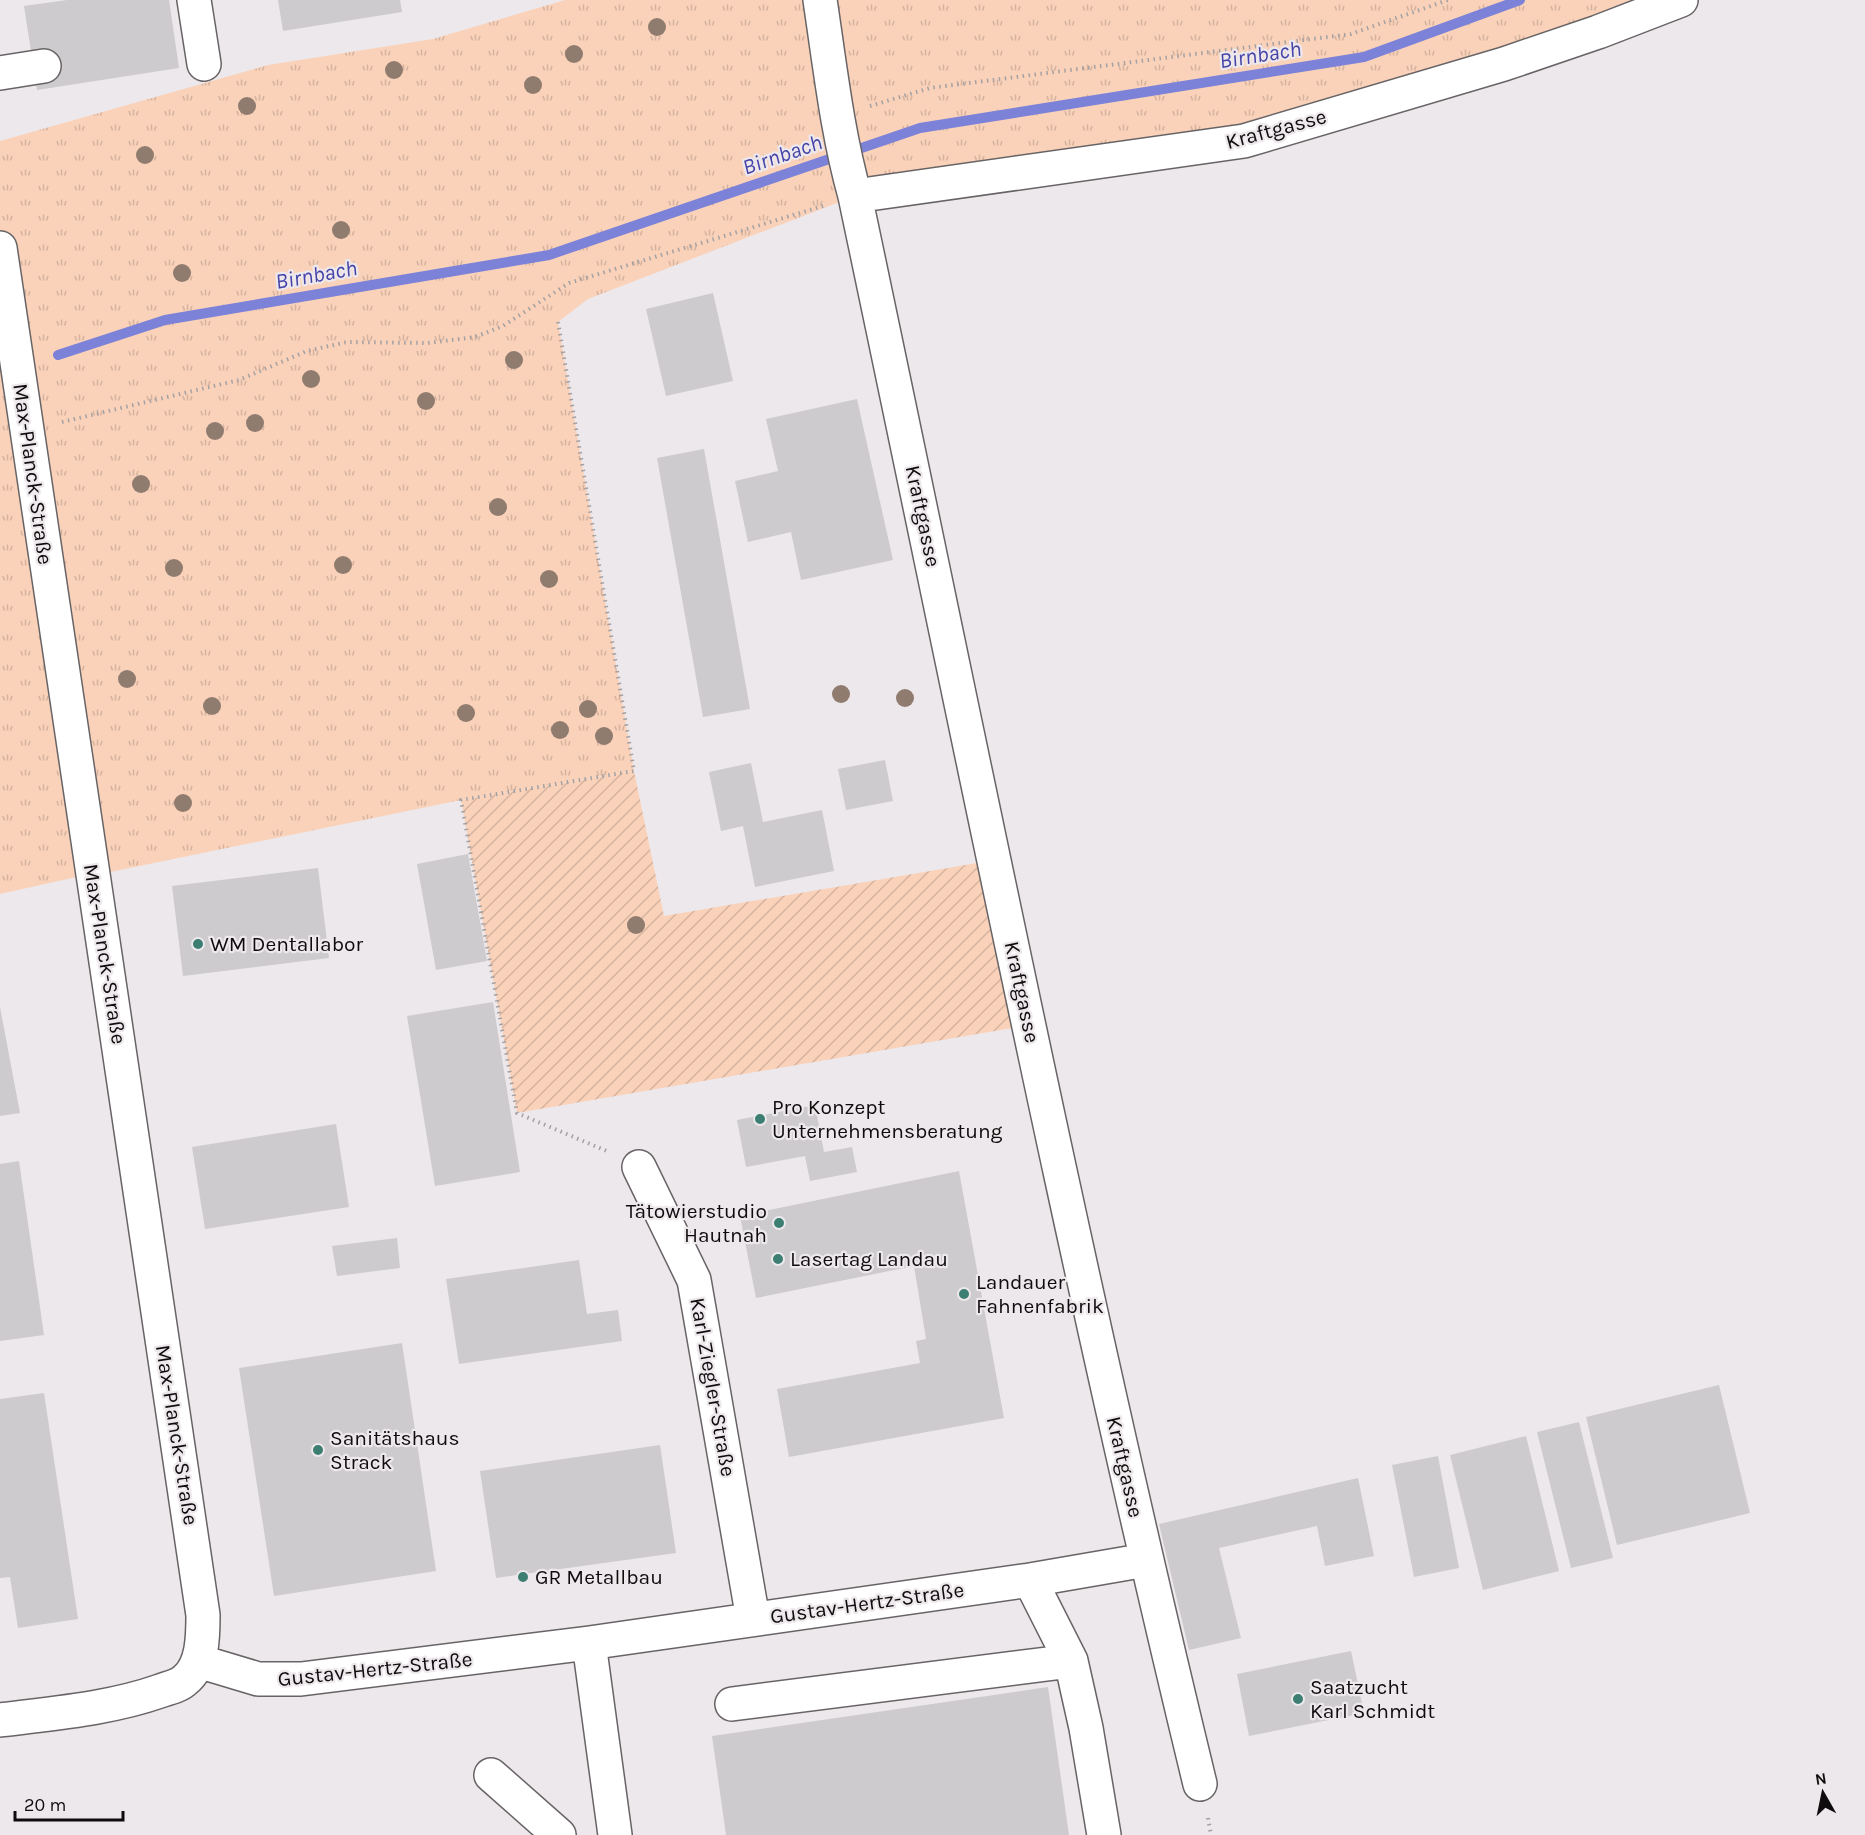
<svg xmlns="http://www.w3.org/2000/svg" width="1865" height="1835" font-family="Karla,sans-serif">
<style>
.grass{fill:url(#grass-tufts)}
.garden{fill:url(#garden-furrows)}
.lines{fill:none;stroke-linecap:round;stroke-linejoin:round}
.stream{stroke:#7c82d8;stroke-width:10}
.building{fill:#cdcbce}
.minor-casing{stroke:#686466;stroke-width:36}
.path{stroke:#a5a1a3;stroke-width:4;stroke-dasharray:1.5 4.5;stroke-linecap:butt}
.minor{stroke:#fff;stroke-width:33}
.tree{fill:#907b6f}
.poi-dot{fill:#3c7f72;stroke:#ede8eb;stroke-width:2}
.labels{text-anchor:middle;stroke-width:4.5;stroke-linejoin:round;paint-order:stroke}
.street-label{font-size:21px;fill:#0e0c0d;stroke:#ede8eb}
.poi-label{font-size:21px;fill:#0e0c0d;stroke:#ede8eb;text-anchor:start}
.water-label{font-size:22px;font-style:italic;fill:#4643a8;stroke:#ede8eb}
</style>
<defs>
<pattern id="grass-tufts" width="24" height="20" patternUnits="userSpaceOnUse" patternTransform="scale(1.5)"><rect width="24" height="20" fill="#fad2ba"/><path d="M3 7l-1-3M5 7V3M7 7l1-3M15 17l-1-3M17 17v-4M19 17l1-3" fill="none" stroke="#d5b39f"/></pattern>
<pattern id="garden-furrows" width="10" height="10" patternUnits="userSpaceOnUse" patternTransform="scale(1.5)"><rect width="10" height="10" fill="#fad2ba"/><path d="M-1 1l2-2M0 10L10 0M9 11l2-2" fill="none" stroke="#d5b39f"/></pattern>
</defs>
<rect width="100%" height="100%" fill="#ede8eb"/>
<path class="grass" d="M 565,0 L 1681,0 L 1315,119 L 855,196 L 588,299 L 558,322 L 634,771 L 461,800 L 91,876 L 90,874 L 0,894 L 0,141 L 268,65 L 433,39 Z"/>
<path class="garden" d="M 634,771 L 664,916 L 995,860 L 1029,1025 L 517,1113 L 461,800 Z"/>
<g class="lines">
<path class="stream" d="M 58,355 L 165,320 L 549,255 L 920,128 L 1364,57 L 1520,0"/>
</g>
<path class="building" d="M 67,0 L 169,0 L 179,68 L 37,90 L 24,6 Z
M 278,0 L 400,0 L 402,12 L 283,31 Z
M 713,293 L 733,381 L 666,396 L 646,309 Z
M 857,399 L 893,560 L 801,580 L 791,532 L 748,542 L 735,481 L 778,471 L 766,419 Z
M 704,449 L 750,709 L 703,717 L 657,458 Z
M 885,760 L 893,801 L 846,810 L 838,769 Z
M 751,763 L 763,822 L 822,810 L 834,871 L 755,887 L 743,826 L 721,831 L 709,772 Z
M 468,854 L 487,961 L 436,970 L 417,864 Z
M 318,868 L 329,958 L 183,976 L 172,886 Z
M 493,1002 L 520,1172 L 435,1186 L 407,1016 Z
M 0,1007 L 20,1113 L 0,1116 Z
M 815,1105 L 824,1152 L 852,1147 L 857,1172 L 810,1181 L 805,1156 L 746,1167 L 737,1120 Z
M 336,1124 L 349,1207 L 205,1229 L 192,1147 Z
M 19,1161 L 44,1335 L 0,1341 L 0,1164 Z
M 959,1171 L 1004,1418 L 789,1457 L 777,1389 L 920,1363 L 916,1341 L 926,1339 L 914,1266 L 756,1298 L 740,1216 Z
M 397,1238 L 400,1268 L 337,1276 L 332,1246 Z
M 579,1260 L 587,1314 L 618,1310 L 622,1341 L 459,1364 L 446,1279 Z
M 402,1343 L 436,1571 L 274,1596 L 239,1368 Z
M 1719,1385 L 1750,1513 L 1617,1545 L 1586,1417 Z
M 44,1393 L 78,1619 L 18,1628 L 10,1577 L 0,1578 L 0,1399 Z
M 1579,1422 L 1613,1558 L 1571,1568 L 1537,1432 Z
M 1526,1436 L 1559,1571 L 1483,1590 L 1450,1455 Z
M 660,1445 L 676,1553 L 496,1578 L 480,1471 Z
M 1438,1456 L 1459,1568 L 1414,1577 L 1392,1465 Z
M 1358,1478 L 1374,1556 L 1325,1566 L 1317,1526 L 1219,1548 L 1241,1638 L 1189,1650 L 1159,1524 Z
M 1351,1651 L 1364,1713 L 1249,1736 L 1237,1674 Z
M 1048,1687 L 1069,1835 L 726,1835 L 712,1736 Z"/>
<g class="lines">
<defs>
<path id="minor" d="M 194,0 L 204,64
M 820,0 C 830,66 837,132 855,196 C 967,726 1072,1258 1200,1784
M 0,73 L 44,66
M 855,196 L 1244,141 L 1504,64 L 1598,32 L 1681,0
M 0,248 L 203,1615 C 203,1636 203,1666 185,1680 C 179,1686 168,1688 160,1691 C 109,1709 53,1713 0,1720
M 639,1167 L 694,1280 L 753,1619
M 1030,1580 L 1071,1661 L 1086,1728 L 1104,1835
M 589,1643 L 615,1835
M 198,1661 L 258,1679 L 301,1679 L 589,1643 L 1030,1580 L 1146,1560
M 732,1704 L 1071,1661
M 491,1775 L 559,1835"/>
</defs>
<use href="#minor" class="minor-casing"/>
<path class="path" d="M 870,106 L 930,88 L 1351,34 L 1448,0
M 558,322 L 634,771 L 461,800 L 517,1113 L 609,1152
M 62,422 L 239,380 L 307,351 L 347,342 L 428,343 L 475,337 L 503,326 L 569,283 L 823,206
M 1208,1818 L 1211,1835"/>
<use href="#minor" class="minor"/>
</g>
<g class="tree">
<circle cx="657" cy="27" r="9"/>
<circle cx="574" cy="54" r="9"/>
<circle cx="394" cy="70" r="9"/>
<circle cx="533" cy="85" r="9"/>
<circle cx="247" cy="106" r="9"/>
<circle cx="145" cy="155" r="9"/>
<circle cx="341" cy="230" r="9"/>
<circle cx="182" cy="273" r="9"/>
<circle cx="514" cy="360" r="9"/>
<circle cx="311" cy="379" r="9"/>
<circle cx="426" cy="401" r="9"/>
<circle cx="255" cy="423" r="9"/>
<circle cx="215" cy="431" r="9"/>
<circle cx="141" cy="484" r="9"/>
<circle cx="498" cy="507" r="9"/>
<circle cx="343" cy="565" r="9"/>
<circle cx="174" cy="568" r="9"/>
<circle cx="549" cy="579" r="9"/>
<circle cx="127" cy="679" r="9"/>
<circle cx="841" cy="694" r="9"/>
<circle cx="905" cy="698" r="9"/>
<circle cx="212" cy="706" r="9"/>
<circle cx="588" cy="709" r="9"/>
<circle cx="466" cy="713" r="9"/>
<circle cx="560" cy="730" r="9"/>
<circle cx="604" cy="736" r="9"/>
<circle cx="183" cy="803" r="9"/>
<circle cx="636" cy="925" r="9"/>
</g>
<g class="poi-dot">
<circle cx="198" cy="944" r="6"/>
<circle cx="760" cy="1119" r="6"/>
<circle cx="779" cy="1223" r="6"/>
<circle cx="778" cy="1259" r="6"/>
<circle cx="964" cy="1294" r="6"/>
<circle cx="318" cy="1450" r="6"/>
<circle cx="523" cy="1577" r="6"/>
<circle cx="1298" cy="1699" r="6"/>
</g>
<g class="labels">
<g class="street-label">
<text transform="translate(1276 129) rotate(-15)" y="7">Kraftgasse</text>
<text transform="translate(33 474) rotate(82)" y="7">Max-Planck-Straße</text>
<text transform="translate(923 516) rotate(78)" y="7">Kraftgasse</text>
<text transform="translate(105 954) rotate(81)" y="7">Max-Planck-Straße</text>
<text transform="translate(1022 992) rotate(78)" y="7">Kraftgasse</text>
<text transform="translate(713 1387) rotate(80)" y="7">Karl-Ziegler-Straße</text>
<text transform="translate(177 1435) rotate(81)" y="7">Max-Planck-Straße</text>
<text transform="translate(1125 1467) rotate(77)" y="7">Kraftgasse</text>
<text transform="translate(867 1603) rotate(-8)" y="7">Gustav-Hertz-Straße</text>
<text transform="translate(375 1669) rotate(-6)" y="7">Gustav-Hertz-Straße</text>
</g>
<g class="poi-label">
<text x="210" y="951">WM Dentallabor</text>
<text x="772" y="1114">Pro Konzept<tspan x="772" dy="24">Unternehmensberatung</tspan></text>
<text x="767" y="1218" text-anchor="end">Tätowierstudio<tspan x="767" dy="24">Hautnah</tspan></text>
<text x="790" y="1266">Lasertag Landau</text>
<text x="976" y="1289">Landauer<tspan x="976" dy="24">Fahnenfabrik</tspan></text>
<text x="330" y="1445">Sanitätshaus<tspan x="330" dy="24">Strack</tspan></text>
<text x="535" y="1584">GR Metallbau</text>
<text x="1310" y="1694">Saatzucht<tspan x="1310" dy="24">Karl Schmidt</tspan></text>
</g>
<g class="water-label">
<text transform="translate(1260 54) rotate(-9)" y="8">Birnbach</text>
<text transform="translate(782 154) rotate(-19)" y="8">Birnbach</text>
<text transform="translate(316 274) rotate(-10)" y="8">Birnbach</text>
</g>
</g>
<g transform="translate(1823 1793) rotate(351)" stroke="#ede8eb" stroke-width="4.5" paint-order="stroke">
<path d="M0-4.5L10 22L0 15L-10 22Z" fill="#0e0c0d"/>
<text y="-9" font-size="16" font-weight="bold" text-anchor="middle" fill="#0e0c0d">N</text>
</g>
<path d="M15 1811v9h108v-9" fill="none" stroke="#0e0c0d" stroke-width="3"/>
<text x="24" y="1811" font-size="18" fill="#0e0c0d" stroke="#ede8eb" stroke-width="4.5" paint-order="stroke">20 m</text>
</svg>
